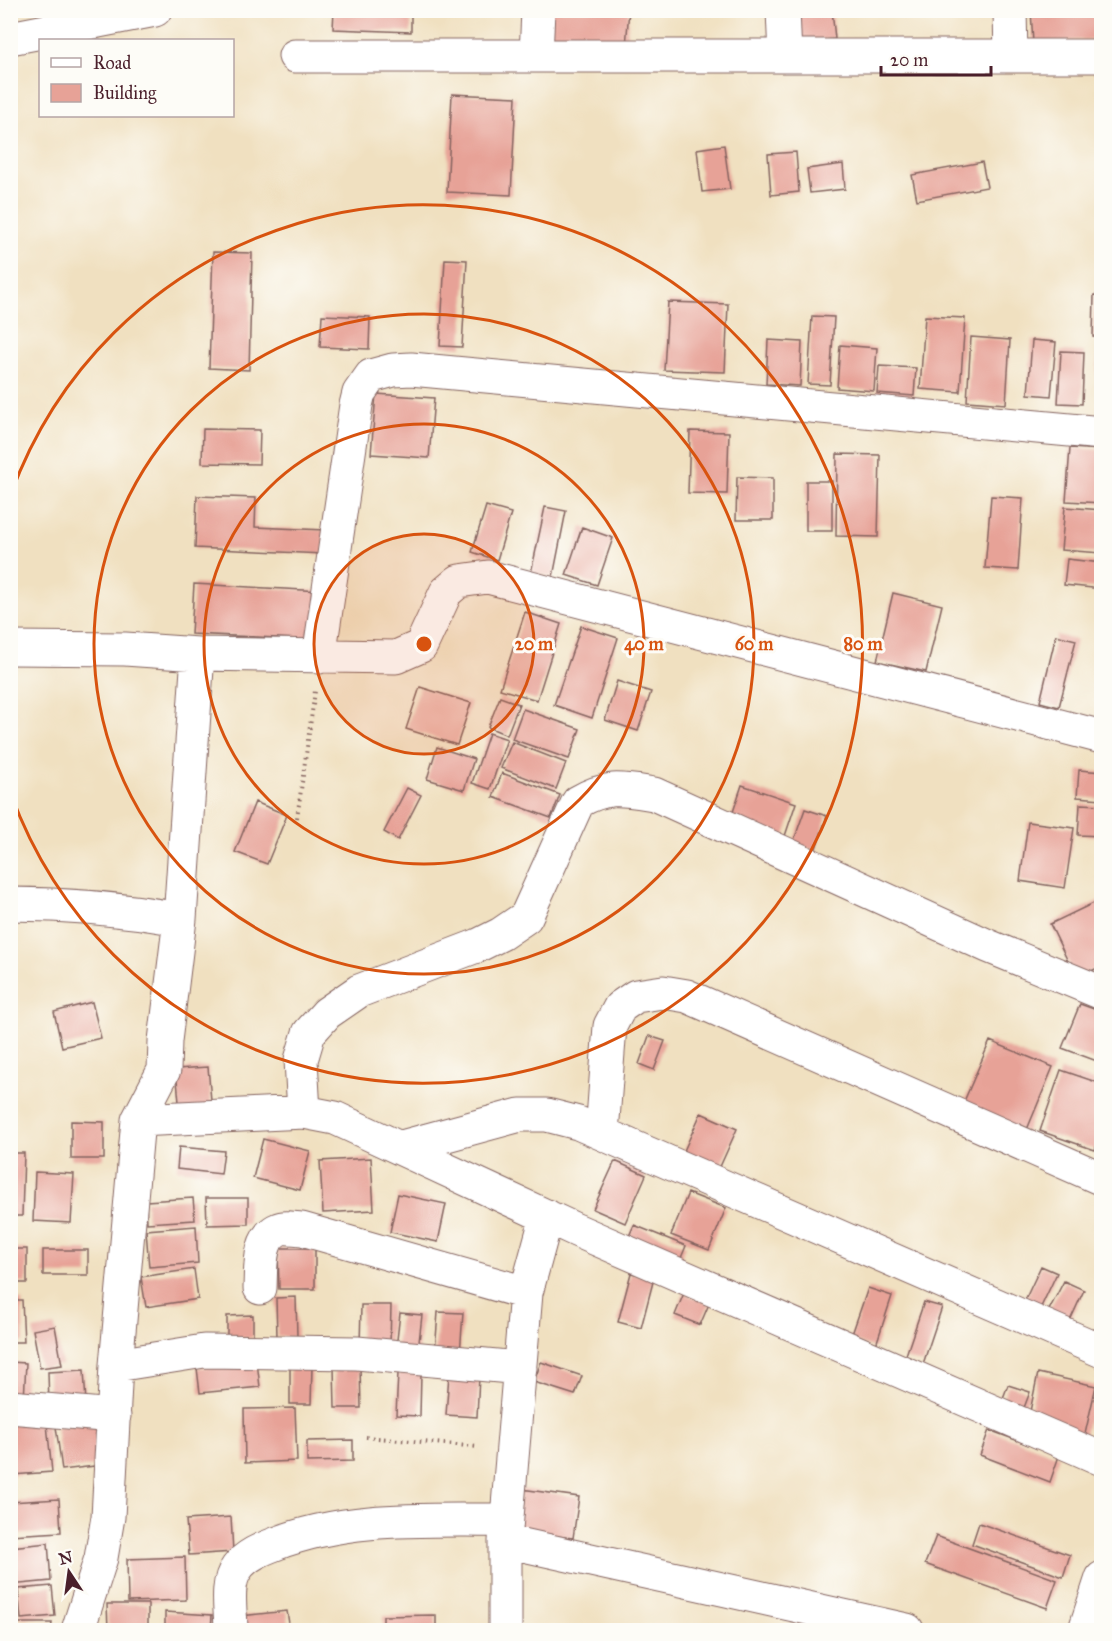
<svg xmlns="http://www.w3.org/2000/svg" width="1112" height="1641" font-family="'IM FELL Great Primer',serif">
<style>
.building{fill:#e7a297}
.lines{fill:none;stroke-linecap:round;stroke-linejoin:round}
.minor-casing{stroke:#84635f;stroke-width:35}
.path{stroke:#84635f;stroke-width:4;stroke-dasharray:1.5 4.5;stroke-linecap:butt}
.minor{stroke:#fff;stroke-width:33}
.ring{fill:none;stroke:#d8530f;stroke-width:3}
.centre{fill:#d8530f;stroke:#fdfcf7;stroke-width:3}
.ring-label{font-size:18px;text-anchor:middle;font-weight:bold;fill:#d8530f;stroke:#fdfcf7;stroke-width:6;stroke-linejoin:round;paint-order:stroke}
</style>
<rect width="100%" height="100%" fill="#fdfcf7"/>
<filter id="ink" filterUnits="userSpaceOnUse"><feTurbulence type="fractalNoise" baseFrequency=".0167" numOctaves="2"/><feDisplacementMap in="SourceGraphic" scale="12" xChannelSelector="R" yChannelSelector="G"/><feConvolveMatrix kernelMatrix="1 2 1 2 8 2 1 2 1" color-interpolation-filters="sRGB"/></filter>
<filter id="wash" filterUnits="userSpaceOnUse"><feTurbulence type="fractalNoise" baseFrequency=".008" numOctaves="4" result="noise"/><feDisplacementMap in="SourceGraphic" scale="24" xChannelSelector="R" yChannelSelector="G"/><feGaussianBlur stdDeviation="1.35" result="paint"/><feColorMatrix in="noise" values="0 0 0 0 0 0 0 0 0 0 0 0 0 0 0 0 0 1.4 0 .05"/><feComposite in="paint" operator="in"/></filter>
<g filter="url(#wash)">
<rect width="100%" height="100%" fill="#f0e0c0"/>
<g id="blocks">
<path class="building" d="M 334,10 L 411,10 L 411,32 L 333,29 Z
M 549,10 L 629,10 L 626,46 L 547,40 Z
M 789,10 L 832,10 L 835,39 L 791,43 Z
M 1031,10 L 1102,10 L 1102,39 L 1033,43 Z
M 452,94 L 516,97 L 511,195 L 447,192 Z
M 724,145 L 730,189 L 702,192 L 697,149 Z
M 796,152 L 799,192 L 771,195 L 768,154 Z
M 982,162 L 987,187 L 917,200 L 912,175 Z
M 843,164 L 845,189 L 810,193 L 807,169 Z
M 213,252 L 252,253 L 249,370 L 209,368 Z
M 445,259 L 467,260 L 462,347 L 440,346 Z
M 1094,295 L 1102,296 L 1102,338 L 1093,337 Z
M 668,302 L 728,304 L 725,372 L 664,370 Z
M 322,315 L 370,317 L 369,349 L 320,347 Z
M 812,316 L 834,317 L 830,385 L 808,384 Z
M 925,316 L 965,318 L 960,392 L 920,389 Z
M 971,337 L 1010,340 L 1006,404 L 967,401 Z
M 768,340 L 802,342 L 800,386 L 766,384 Z
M 1032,340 L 1056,342 L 1051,396 L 1028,394 Z
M 840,345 L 877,348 L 874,391 L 837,388 Z
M 1098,346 L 1102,346 L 1102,386 L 1096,386 Z
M 1061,351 L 1084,352 L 1082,404 L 1058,403 Z
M 879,366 L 916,368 L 914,396 L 877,393 Z
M 376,394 L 434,398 L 429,458 L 371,454 Z
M 203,429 L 260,430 L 259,464 L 202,463 Z
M 690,431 L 729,432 L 727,494 L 688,493 Z
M 1070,448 L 1102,450 L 1102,503 L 1066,501 Z
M 837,454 L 880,455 L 878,537 L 836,536 Z
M 737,477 L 773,478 L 773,520 L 736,520 Z
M 806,481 L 832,481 L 832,531 L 806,531 Z
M 197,496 L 256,498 L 255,527 L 325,530 L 324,554 L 195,548 Z
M 991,496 L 1023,498 L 1018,570 L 985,568 Z
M 486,506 L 511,513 L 497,560 L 472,552 Z
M 545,507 L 566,511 L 553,577 L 531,573 Z
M 1065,507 L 1102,510 L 1102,553 L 1061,550 Z
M 582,527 L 613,538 L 597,585 L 566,575 Z
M 1067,559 L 1102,563 L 1102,589 L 1064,585 Z
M 194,584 L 322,591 L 319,640 L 191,634 Z
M 893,593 L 942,605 L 926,672 L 877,661 Z
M 525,612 L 561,624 L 537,700 L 500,689 Z
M 581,626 L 618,638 L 592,718 L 554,705 Z
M 1056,635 L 1076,640 L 1059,707 L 1040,702 Z
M 617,681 L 651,692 L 638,731 L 605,720 Z
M 420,687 L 471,703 L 457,745 L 406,729 Z
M 500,697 L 519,704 L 507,735 L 488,727 Z
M 523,709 L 580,729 L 569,759 L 512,739 Z
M 489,733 L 507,739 L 490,789 L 472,783 Z
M 512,742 L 566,763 L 556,789 L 501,768 Z
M 437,747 L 474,759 L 464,790 L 427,779 Z
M 1079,770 L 1102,772 L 1102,799 L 1077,797 Z
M 502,773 L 560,795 L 551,818 L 493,797 Z
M 742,785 L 796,803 L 785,836 L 731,818 Z
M 407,788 L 421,795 L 398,840 L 384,832 Z
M 255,802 L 287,815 L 267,864 L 235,852 Z
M 1080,804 L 1102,805 L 1102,836 L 1078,835 Z
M 805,809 L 827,816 L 815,851 L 793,843 Z
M 1028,822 L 1074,828 L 1065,888 L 1020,881 Z
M 1102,899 L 1102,966 L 1076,978 L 1050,924 Z
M 92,1002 L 101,1038 L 62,1047 L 54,1012 Z
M 1080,1004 L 1102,1012 L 1102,1063 L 1062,1048 Z
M 10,1034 L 15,1034 L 14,1074 L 10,1074 Z
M 649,1036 L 665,1041 L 654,1070 L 639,1064 Z
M 990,1041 L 1053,1067 L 1026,1132 L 962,1106 Z
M 208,1067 L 212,1111 L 180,1113 L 176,1069 Z
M 1061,1070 L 1102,1084 L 1102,1132 L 1095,1150 L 1040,1131 Z
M 701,1113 L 737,1129 L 714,1180 L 678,1164 Z
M 71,1121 L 104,1122 L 104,1159 L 71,1159 Z
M 263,1139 L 310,1151 L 300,1190 L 253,1178 Z
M 179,1147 L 224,1151 L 221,1174 L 177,1169 Z
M 10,1153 L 24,1153 L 22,1216 L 10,1216 Z
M 371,1158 L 374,1210 L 323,1213 L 320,1161 Z
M 615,1161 L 646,1175 L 625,1223 L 593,1209 Z
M 35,1172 L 74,1174 L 71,1223 L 33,1221 Z
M 688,1193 L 726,1208 L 709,1250 L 671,1235 Z
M 398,1194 L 446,1204 L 438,1242 L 390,1232 Z
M 193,1198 L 195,1220 L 147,1223 L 146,1201 Z
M 206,1198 L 248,1198 L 248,1224 L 207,1225 Z
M 634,1225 L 686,1246 L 678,1265 L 625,1245 Z
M 196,1226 L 198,1263 L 149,1267 L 146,1230 Z
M 278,1248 L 315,1248 L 315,1289 L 279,1289 Z
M 10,1249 L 27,1249 L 27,1283 L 10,1283 Z
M 43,1250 L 88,1250 L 88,1275 L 43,1275 Z
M 1041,1266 L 1057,1273 L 1041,1307 L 1025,1300 Z
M 194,1269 L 198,1299 L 146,1307 L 141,1277 Z
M 631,1273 L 654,1278 L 641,1328 L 618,1322 Z
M 1064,1281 L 1084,1290 L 1068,1325 L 1047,1314 Z
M 868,1288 L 892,1296 L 875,1348 L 850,1340 Z
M 684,1293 L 709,1304 L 700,1325 L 675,1315 Z
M 296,1297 L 297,1337 L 277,1337 L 276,1298 Z
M 10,1300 L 22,1300 L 24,1342 L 10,1342 Z
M 924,1302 L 942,1307 L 923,1364 L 905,1358 Z
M 361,1305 L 391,1305 L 390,1346 L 360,1346 Z
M 438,1312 L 463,1313 L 460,1354 L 435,1353 Z
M 400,1313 L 422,1315 L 418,1351 L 396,1349 Z
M 253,1315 L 253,1338 L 227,1338 L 227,1316 Z
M 55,1326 L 62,1365 L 40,1368 L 33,1330 Z
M 10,1362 L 26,1363 L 24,1400 L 10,1399 Z
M 257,1362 L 260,1387 L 200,1393 L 197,1368 Z
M 541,1362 L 582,1376 L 575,1395 L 534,1382 Z
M 290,1366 L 312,1366 L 311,1404 L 290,1404 Z
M 360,1366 L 361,1408 L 335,1408 L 334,1367 Z
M 84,1370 L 86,1403 L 49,1405 L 48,1372 Z
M 398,1373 L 421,1374 L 420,1416 L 396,1415 Z
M 1038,1373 L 1096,1386 L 1085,1434 L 1028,1421 Z
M 449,1374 L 479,1376 L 477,1417 L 446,1415 Z
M 1008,1385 L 1030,1392 L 1022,1413 L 1000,1406 Z
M 295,1408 L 297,1461 L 245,1463 L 244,1409 Z
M 46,1415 L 52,1472 L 12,1475 L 10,1418 Z
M 104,1420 L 111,1464 L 62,1470 L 56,1427 Z
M 989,1430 L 1059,1456 L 1050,1482 L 980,1455 Z
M 353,1440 L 353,1461 L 307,1462 L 307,1441 Z
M 521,1489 L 579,1497 L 573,1538 L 515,1531 Z
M 59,1499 L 61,1532 L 10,1535 L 10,1502 Z
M 231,1517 L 233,1552 L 189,1555 L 186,1520 Z
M 979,1523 L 1070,1555 L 1063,1577 L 972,1544 Z
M 936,1536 L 1057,1580 L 1047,1608 L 925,1564 Z
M 48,1543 L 51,1581 L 10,1585 L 10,1547 Z
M 185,1557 L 186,1600 L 128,1602 L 127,1559 Z
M 52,1586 L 55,1616 L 21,1619 L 18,1589 Z
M 107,1604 L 148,1604 L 148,1630 L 108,1630 Z
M 287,1611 L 290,1630 L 242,1630 L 241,1616 Z
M 165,1612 L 212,1615 L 211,1630 L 165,1630 Z
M 436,1615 L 436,1630 L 383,1630 L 383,1616 Z
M 10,1623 L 52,1623 L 51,1630 L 10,1630 Z"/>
</g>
</g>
<g filter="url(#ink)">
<use href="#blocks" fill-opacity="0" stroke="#84635f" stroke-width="1.5"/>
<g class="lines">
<defs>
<path id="minor" d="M 783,10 L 785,56
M 1010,10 L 1011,56
M 10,38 L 155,10
M 295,56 L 1102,56
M 536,56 L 538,10
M 10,648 L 125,649 L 198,654 L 396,657 L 421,646 L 446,592 L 459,581 L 488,577 L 1102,737
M 319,657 L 356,405 L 359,393 L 371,376 L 393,370 L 411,369 L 1102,433
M 10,904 C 68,904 123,909 180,919
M 304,1112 L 301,1060 L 309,1033 L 327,1013 L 359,991 L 479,945 L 501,934 L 526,917 L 578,802 C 606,785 623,789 654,794 L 988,946 L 1102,993
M 138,1120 L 304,1112 L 335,1118 L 576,1230 L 1102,1459
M 602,1133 L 610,1026 L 620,1007 L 636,996 L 663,992 L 687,996 L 1102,1179
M 402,1147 L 520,1115 L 547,1115 L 578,1123 L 1102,1351
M 260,1288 C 261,1270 258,1237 279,1229 C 285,1226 296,1229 302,1229 L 526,1293
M 116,1365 L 204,1351 L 357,1353 L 520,1368
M 10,1407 L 114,1416
M 505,1541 L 907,1630
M 78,1630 L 101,1558 L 108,1517 L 116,1365 L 138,1120 L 164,1070 L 165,1041 L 180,919 L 198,654
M 231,1630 C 231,1611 225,1584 237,1568 C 246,1555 262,1549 275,1544 C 350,1515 428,1521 506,1520
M 505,1630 L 505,1541 L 526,1293 L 547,1216
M 1085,1630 L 1102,1578"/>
</defs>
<use href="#minor" class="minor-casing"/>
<path class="path" d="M 297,818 L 315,691
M 366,1437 L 479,1447"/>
<use href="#minor" class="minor"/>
</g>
</g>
<circle cx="424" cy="644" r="110" fill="#d8530f" fill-opacity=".12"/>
<g class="ring">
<circle cx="424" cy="644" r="110"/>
<circle cx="424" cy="644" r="220"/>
<circle cx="424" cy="644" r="330"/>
<path d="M11 494A439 439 0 1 1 11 794"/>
</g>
<circle cx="424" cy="644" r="9" class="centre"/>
<g class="ring-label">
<text x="534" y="650">20 m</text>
<text x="644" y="650">40 m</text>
<text x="754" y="650">60 m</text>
<text x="863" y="650">80 m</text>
</g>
<rect width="1112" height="1641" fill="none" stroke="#fdfcf7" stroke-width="36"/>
<rect x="39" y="39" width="195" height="78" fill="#fdfcf7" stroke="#b5a4a5" stroke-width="1.5"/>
<rect x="51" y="58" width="30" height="9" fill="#ffffff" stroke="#b5a4a5" stroke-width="1.5"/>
<text x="93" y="69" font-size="18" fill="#4a1f2b">Road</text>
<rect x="51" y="84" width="30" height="18" fill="#e7a297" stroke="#b5a4a5" stroke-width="1.5"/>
<text x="93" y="99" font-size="18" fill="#4a1f2b">Building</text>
<g transform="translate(69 1572) rotate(347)" stroke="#fdfcf7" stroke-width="4.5" paint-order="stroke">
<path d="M0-4.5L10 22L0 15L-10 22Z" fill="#4a1f2b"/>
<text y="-9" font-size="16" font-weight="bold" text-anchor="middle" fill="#4a1f2b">N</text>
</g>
<path d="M881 66v9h110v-9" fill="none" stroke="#4a1f2b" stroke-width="3"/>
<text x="890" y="66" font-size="18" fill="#4a1f2b" stroke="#fdfcf7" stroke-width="4.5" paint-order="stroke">20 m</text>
</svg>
